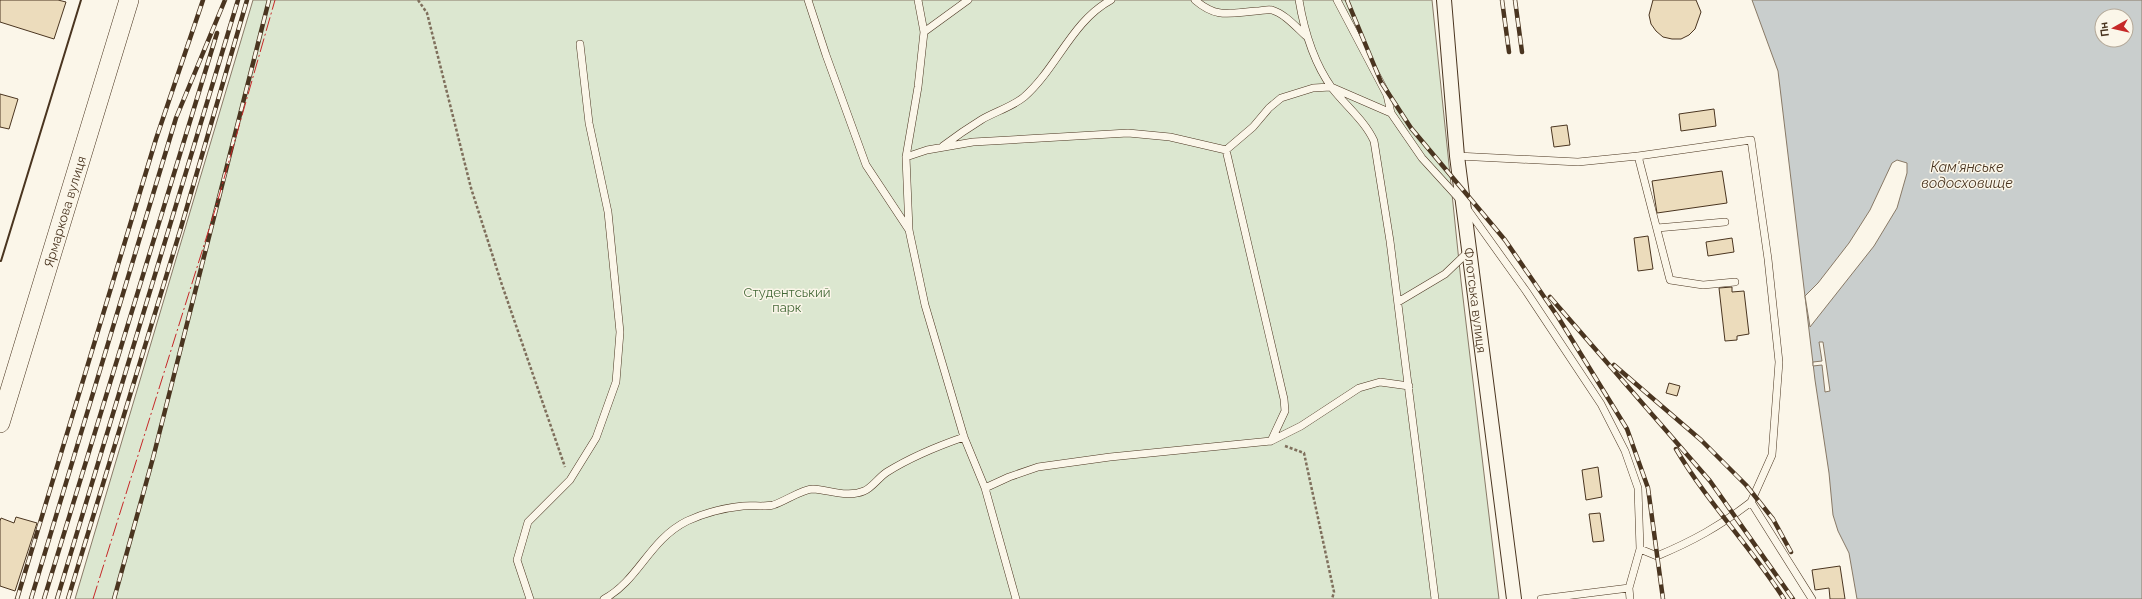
<svg xmlns="http://www.w3.org/2000/svg" width="2142" height="599" font-family="Raleway,sans-serif">
<style>
.green{fill:#dce7d0;stroke:#887966}
.water{fill:#c9cecd;stroke:#887966;fill-rule:evenodd}
.pier{fill:#fbf6e9;stroke:#887966}
.building{fill:#ecdcbc;stroke:#4a3520}
.lines{fill:none;stroke-linecap:round;stroke-linejoin:round}
.lane-casing{stroke:#4a3520;stroke-width:8}
.street-casing{stroke:#4a3520;stroke-width:16}
.secondary-casing{stroke:#4a3520;stroke-width:20}
.path{stroke:#7f6f5c;stroke-width:2.5;stroke-dasharray:3 2;stroke-linecap:butt}
.lane{stroke:#fbf6e9;stroke-width:7}
.street{stroke:#fbf6e9;stroke-width:14}
.secondary{stroke:#fbf6e9;stroke-width:19}
.rail-casing{stroke:#4a3520;stroke-width:4.5}
.rail{stroke:#fbf6e9;stroke-width:3;stroke-dasharray:9;stroke-linecap:butt}
.wall{stroke:#4a3520;stroke-width:2}
.power{stroke:#c62828;stroke-width:1;stroke-dasharray:14 3 2 3;stroke-linecap:butt}
.labels{text-anchor:middle;stroke-width:3;stroke-linejoin:round;paint-order:stroke}
.street-label{font-size:13px;fill:#4a3520;stroke:#fbf6e9}
.park-label{font-size:13px;fill:#436837;stroke:#fbf6e9}
.water-label{font-size:14px;font-style:italic;fill:#4a3520;stroke:#fbf6e9}
</style>
<rect width="100%" height="100%" fill="#fbf6e9"/>
<path class="green" d="M 253,0 L 1432,0 L 1461,281 L 1499,599 L 75,599 Z"/>
<path class="water" d="M 1752,0 L 2142,0 L 2142,599 L 1857,599 L 1849,553 L 1838,531 L 1833,515 L 1829,473 L 1815,380 L 1778,71 ZM 2102,16 L 2126,16 L 2126,40 L 2102,40 Z"/>
<path class="pier" d="M 1897,160 L 1907,163 L 1907,173 L 1897,208 L 1874,246 L 1810,327 L 1805,296 L 1818,283 L 1849,243 L 1870,210 L 1892,163 Z
M 1819,342 L 1823,342 L 1830,391 L 1825,392 L 1822,365 L 1813,366 L 1813,362 L 1822,361 Z"/>
<path class="building" d="M 0,0 L 58,0 L 66,2 L 54,39 L 0,22 Z
M 1653,0 L 1696,0 L 1701,12 L 1695,29 L 1689,35 L 1681,39 L 1672,39 L 1663,37 L 1656,31 L 1651,24 L 1649,15 Z
M 0,94 L 18,99 L 9,129 L 0,127 Z
M 1714,109 L 1716,126 L 1681,131 L 1679,114 Z
M 1567,125 L 1570,145 L 1554,147 L 1551,127 Z
M 1722,171 L 1727,203 L 1657,213 L 1652,181 Z
M 1648,236 L 1653,269 L 1638,271 L 1634,238 Z
M 1732,238 L 1734,252 L 1708,256 L 1706,242 Z
M 1732,287 L 1732,292 L 1744,291 L 1749,334 L 1737,336 L 1737,340 L 1725,341 L 1719,288 Z
M 1669,383 L 1680,386 L 1677,396 L 1666,393 Z
M 1598,467 L 1602,497 L 1586,500 L 1582,470 Z
M 1600,513 L 1604,541 L 1593,542 L 1589,514 Z
M 16,517 L 37,523 L 15,591 L 0,586 L 0,521 L 1,518 L 14,523 Z
M 1840,566 L 1845,599 L 1830,599 L 1829,588 L 1815,590 L 1812,570 Z"/>
<g class="lines">
<defs>
<path id="lane" d="M 808,0 L 826,55 L 866,165 L 909,230
M 918,0 L 924,32 L 918,87 L 906,157 L 909,230 L 925,305 L 964,437 L 985,488 L 1016,599
M 1195,0 C 1217,19 1230,13 1256,11 C 1261,11 1267,9 1272,10 C 1285,14 1296,27 1306,36
M 1299,0 C 1304,30 1314,63 1332,88 C 1346,106 1365,121 1374,141 L 1390,241 L 1435,599
M 1337,0 L 1387,95 L 1391,113
M 924,32 L 968,0
M 943,146 C 955,137 968,128 981,120 C 994,112 1012,107 1024,97 C 1057,68 1072,21 1111,0
M 1226,150 L 1284,399 L 1285,411 L 1271,441
M 1457,156 L 1578,162 L 1638,156 L 1751,140 L 1768,259 L 1779,362 L 1772,455 L 1751,502
M 1638,156 L 1670,280 L 1703,285 L 1735,282
M 906,157 L 927,150 L 973,142 L 1128,133 L 1170,137 L 1226,150 L 1253,127 L 1269,108 L 1281,98 L 1313,88 L 1331,87 L 1391,113 L 1422,158 L 1463,203 L 1526,291 L 1601,404 L 1625,451 L 1638,488 L 1640,549 L 1629,588
M 1657,228 L 1725,222
M 1398,302 L 1445,274 L 1469,251
M 985,488 L 1009,477 L 1038,467 L 1110,457 L 1271,441 L 1301,426 L 1359,388 L 1380,382 L 1409,386
M 1640,549 L 1657,556 C 1693,541 1720,526 1751,502 L 1812,599
M 530,599 L 517,560 L 528,522 L 570,480 L 596,438 L 616,382 L 620,332 L 608,212 L 589,123 L 580,44
M 604,599 C 639,580 649,540 687,521 C 704,513 724,508 743,506 C 752,505 764,507 773,505 C 784,502 802,489 813,489 C 830,490 847,498 864,491 C 872,488 879,477 887,472 C 911,457 938,446 964,437
M 1541,599 L 1629,588 L 1630,599"/>
<g id="street">
<path id="s1" d="M 1444,0 L 1457,156 L 1514,599"/>
</g>
<g id="secondary">
<path id="s2" d="M 0,423 L 129,0"/>
</g>
</defs>
<use href="#lane" class="lane-casing"/>
<use href="#street" class="street-casing"/>
<use href="#secondary" class="secondary-casing"/>
<path class="path" d="M 418,0 L 427,13 L 471,188 L 502,285 L 565,467
M 1285,446 L 1304,453 L 1334,592 L 1332,599"/>
<use href="#lane" class="lane"/>
<use href="#street" class="street"/>
<use href="#secondary" class="secondary"/>
<defs>
<path id="rail" d="M 1347,0 L 1381,82 L 1411,128 L 1505,240 L 1558,317 L 1627,429 L 1648,488 L 1663,599
M 1502,0 L 1509,52
M 1515,0 L 1522,52
M 1550,297 L 1710,481 L 1793,599
M 1614,365 L 1701,440 L 1746,485 L 1773,519 L 1791,552
M 1676,449 C 1707,502 1751,547 1784,599
M 17,599 L 156,139 L 203,0
M 31,599 L 176,118 L 225,0
M 44,599 L 217,33
M 57,599 L 238,0
M 68,599 L 180,231 L 247,0
M 114,599 L 153,458 L 269,0"/>
</defs>
<use href="#rail" class="rail-casing"/>
<use href="#rail" class="rail"/>
<path class="wall" d="M 0,261 L 1,261 L 81,0"/>
<path class="power" d="M 93,599 L 215,210 L 275,0"/>
</g>
<g class="labels">
<g class="street-label">
<text dy="5" stroke="none"><textPath href="#s2" startOffset="221">Ярмаркова вулиця</textPath></text>
<text dy="5" stroke="none"><textPath href="#s1" startOffset="302">Флотська вулиця</textPath></text>
</g>
<g class="park-label">
<text x="787" y="297">Студентський<tspan x="787" dy="15">парк</tspan></text>
</g>
<g class="water-label">
<text x="1967" y="172">Кам'янське<tspan x="1967" dy="16">водосховище</tspan></text>
</g>
</g>
<g transform="translate(2114 28) rotate(262)"><circle r="19" fill="#fbf6e9" stroke="#b4a999"/>
<path d="M0-3L7 15L0 10L-7 15Z" fill="#c62828"/>
<text y="-6" font-size="11" font-weight="bold" text-anchor="middle" fill="#4a3520">Пн</text>
</g>
</svg>
